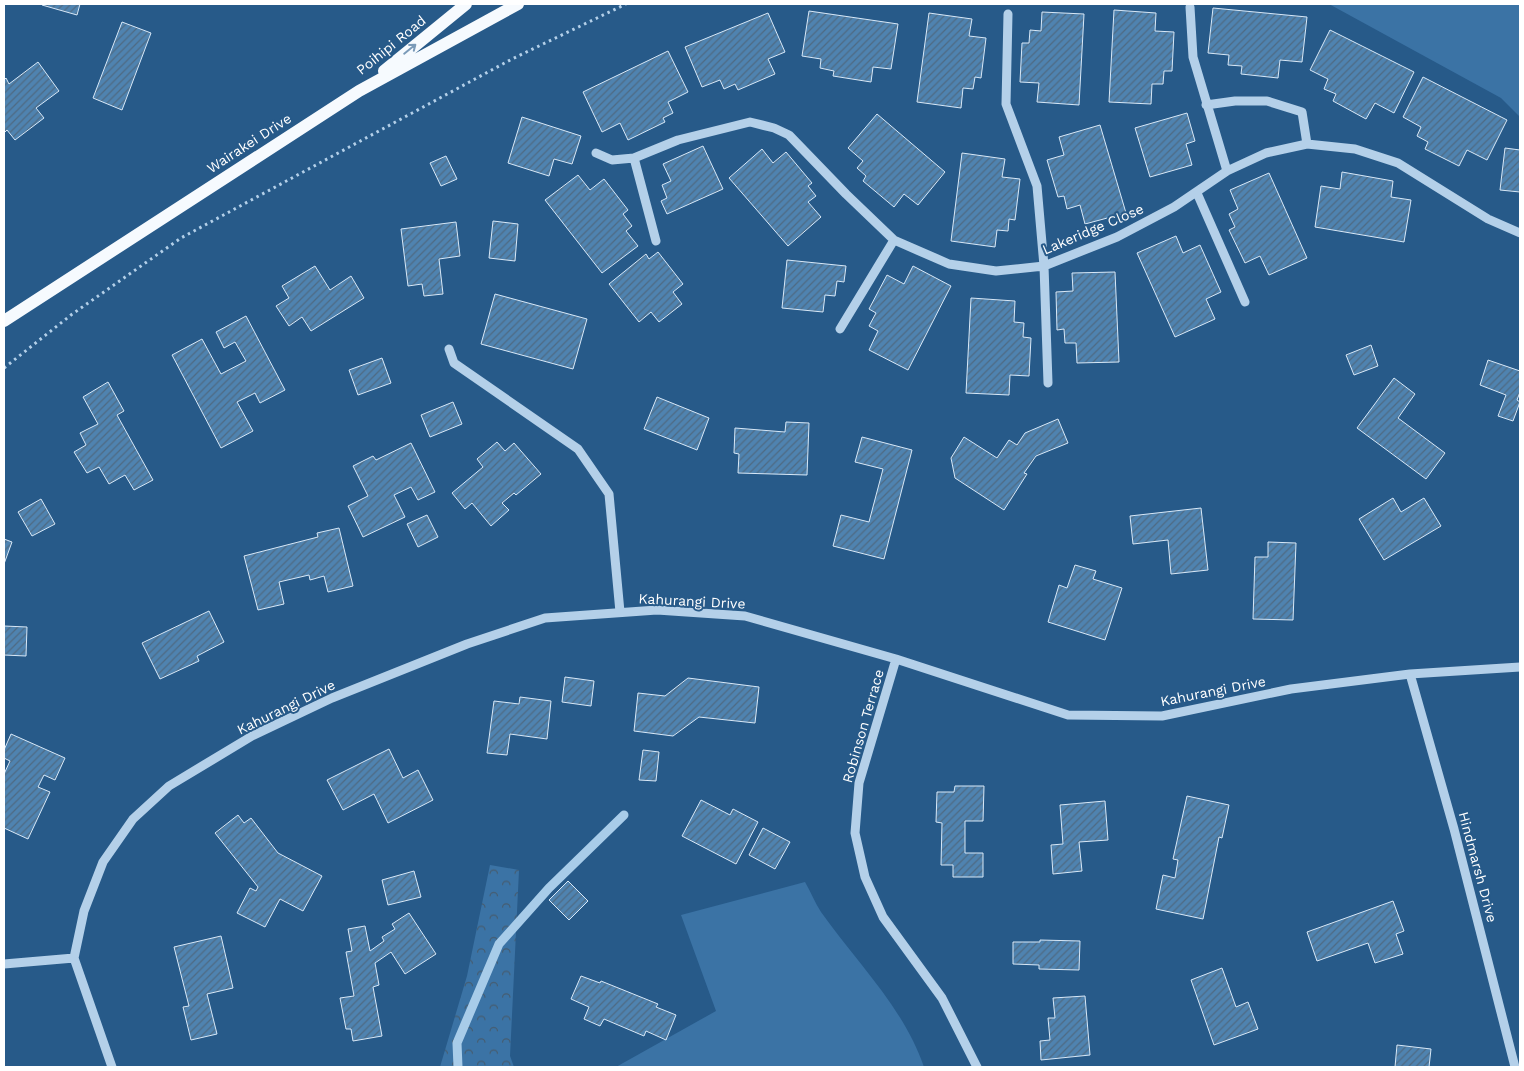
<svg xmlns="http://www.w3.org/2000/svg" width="1524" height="1071" font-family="'Work Sans',sans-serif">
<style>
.forest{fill:url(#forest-crowns)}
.green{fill:#3b73a5}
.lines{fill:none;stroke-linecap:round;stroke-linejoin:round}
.stream{stroke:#a8cce9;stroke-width:9}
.building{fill:url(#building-hatch);stroke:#d8e8f7}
.path{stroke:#b4d0e9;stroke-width:3;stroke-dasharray:2.5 4;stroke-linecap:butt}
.minor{stroke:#b4d0e9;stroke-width:9}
.major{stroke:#f6fafe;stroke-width:12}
.oneway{stroke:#7a9ab8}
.labels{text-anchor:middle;stroke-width:4;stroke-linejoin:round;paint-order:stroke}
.street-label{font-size:14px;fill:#fff;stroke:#275a89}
</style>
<defs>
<pattern id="forest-crowns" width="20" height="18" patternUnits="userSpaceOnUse" patternTransform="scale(1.25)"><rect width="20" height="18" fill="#3b73a5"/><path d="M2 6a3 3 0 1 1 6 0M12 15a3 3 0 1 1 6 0" fill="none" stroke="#455c70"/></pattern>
<pattern id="building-hatch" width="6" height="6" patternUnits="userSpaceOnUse" patternTransform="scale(1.25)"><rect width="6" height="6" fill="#4f83b0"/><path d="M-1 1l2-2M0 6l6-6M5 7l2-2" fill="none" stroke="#4e6a83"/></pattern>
</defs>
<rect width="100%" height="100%" fill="#275a89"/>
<path class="forest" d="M 490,865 L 519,870 L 510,1056 L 514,1067 L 440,1067 L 467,976 Z"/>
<path class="green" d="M 1329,4 L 1520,4 L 1520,117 L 1501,98 Z
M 805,882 C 811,892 815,903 821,912 C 857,963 904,1008 924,1067 L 616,1067 L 716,1011 L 681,915 Z"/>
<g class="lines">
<path class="stream" d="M 458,1067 L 457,1043 L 499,944 L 549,888 L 624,815"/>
</g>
<path class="building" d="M 42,4 L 80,4 L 77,15 L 42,5 Z
M 1213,8 L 1307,17 L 1302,62 L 1280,60 L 1278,78 L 1241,74 L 1242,66 L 1228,65 L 1229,55 L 1208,53 Z
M 1114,10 L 1156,13 L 1155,31 L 1174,32 L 1172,71 L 1164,71 L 1163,84 L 1152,84 L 1151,104 L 1109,102 Z
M 809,11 L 898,24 L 891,69 L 873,67 L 871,82 L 833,76 L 834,71 L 820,68 L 821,59 L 802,56 Z
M 1042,12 L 1084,14 L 1079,105 L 1037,102 L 1039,83 L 1020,82 L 1022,43 L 1029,43 L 1030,30 L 1041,31 Z
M 768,13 L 785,52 L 768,59 L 775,74 L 738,90 L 735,84 L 724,89 L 720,80 L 702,87 L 685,47 Z
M 929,13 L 972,19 L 969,36 L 986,38 L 981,78 L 975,77 L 973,89 L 963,88 L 961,108 L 917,102 Z
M 122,22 L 151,33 L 122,110 L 93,98 Z
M 1330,30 L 1414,72 L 1394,113 L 1375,103 L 1366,119 L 1333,101 L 1336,94 L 1324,89 L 1328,79 L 1310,70 Z
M 668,51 L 688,92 L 668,102 L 673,113 L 663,118 L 665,122 L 628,140 L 620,123 L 602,132 L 583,92 Z
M 38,62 L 59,91 L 36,108 L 44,118 L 15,140 L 7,130 L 4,133 L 4,80 L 6,78 L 9,84 Z
M 1423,77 L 1507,120 L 1487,160 L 1467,150 L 1459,166 L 1425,149 L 1428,142 L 1417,136 L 1421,127 L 1403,117 Z
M 1187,113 L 1195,141 L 1186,144 L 1192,165 L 1150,177 L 1135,128 Z
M 877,114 L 945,172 L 918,205 L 904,194 L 894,207 L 863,181 L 866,176 L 857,168 L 863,161 L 848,148 Z
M 522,117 L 581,136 L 572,164 L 554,159 L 549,176 L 508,163 Z
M 1100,125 L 1126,213 L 1085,224 L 1080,205 L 1067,209 L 1064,196 L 1058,197 L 1047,160 L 1064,155 L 1059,137 Z
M 703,146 L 723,189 L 667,214 L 661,201 L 667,198 L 662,185 L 671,181 L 663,164 Z
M 1505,148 L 1520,150 L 1520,192 L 1500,190 Z
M 762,149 L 773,163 L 786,152 L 812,183 L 808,186 L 816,196 L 808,202 L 821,217 L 788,246 L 729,178 Z
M 962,153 L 1005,159 L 1002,177 L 1020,179 L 1015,220 L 1009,219 L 1008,231 L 997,230 L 995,247 L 951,241 Z
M 446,156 L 457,179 L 441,186 L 430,163 Z
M 1342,172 L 1393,181 L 1391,197 L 1411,200 L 1404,242 L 1315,227 L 1321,186 L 1340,189 Z
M 1269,173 L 1307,258 L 1269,275 L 1260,256 L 1245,263 L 1229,230 L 1235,227 L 1229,214 L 1238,209 L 1230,190 Z
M 578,175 L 590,190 L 604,179 L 628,210 L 623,214 L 632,226 L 626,231 L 638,246 L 602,273 L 545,200 Z
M 493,221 L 518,224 L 515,261 L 489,258 Z
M 456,222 L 460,256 L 439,259 L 443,294 L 424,296 L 422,284 L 408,286 L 401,229 Z
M 1176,236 L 1183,253 L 1200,245 L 1221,292 L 1206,299 L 1215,319 L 1175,337 L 1137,253 Z
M 658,252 L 683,284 L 673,292 L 682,304 L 659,322 L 651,312 L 639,322 L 609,284 L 646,254 L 649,259 Z
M 787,260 L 846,266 L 844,282 L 837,281 L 835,296 L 825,295 L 823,312 L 782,308 Z
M 315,266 L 330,290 L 351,276 L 364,298 L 311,331 L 302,317 L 289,326 L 276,306 L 289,298 L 282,286 Z
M 913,266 L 951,286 L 908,370 L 869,350 L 878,331 L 869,326 L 876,313 L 869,309 L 887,275 L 904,284 Z
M 1115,272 L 1119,362 L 1077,363 L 1076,343 L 1065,343 L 1064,329 L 1057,330 L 1056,292 L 1073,291 L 1072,273 Z
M 495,294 L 587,319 L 573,369 L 481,344 Z
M 971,298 L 1015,301 L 1014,322 L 1024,323 L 1023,337 L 1031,338 L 1029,376 L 1010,375 L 1009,395 L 966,393 Z
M 246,316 L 285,390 L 260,403 L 255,393 L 237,402 L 253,431 L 221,448 L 172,355 L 202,339 L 221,374 L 246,361 L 235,342 L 224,348 L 216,332 Z
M 1371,345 L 1378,366 L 1354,375 L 1346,355 Z
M 382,358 L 391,383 L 358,395 L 349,370 Z
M 1488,360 L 1520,371 L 1520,392 L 1517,400 L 1520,402 L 1513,421 L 1498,416 L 1506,395 L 1480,385 Z
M 1394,378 L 1415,394 L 1398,418 L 1445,453 L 1426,479 L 1357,428 Z
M 108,382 L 124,411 L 117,415 L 153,480 L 134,490 L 125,475 L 109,484 L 99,467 L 87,473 L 74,452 L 86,445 L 80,433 L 98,424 L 83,397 Z
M 657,397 L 709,418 L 697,450 L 644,429 Z
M 453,402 L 462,424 L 430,437 L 421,415 Z
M 1058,419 L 1068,443 L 1036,456 L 1024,473 L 1027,474 L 1004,510 L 955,478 L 951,458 L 964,437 L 997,458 L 1009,440 L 1017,445 L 1025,433 Z
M 786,422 L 809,423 L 807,475 L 738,473 L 739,454 L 734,453 L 735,428 L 785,432 Z
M 862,437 L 912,450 L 884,559 L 833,546 L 841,515 L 869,522 L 883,469 L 855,462 Z
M 497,442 L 505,451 L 514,443 L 541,474 L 516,495 L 514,493 L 502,503 L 509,510 L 491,526 L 472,503 L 465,509 L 452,493 L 483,467 L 477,459 Z
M 411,443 L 435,492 L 418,500 L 411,487 L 394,495 L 405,517 L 363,537 L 348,506 L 368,496 L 353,466 L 373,456 L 376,460 Z
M 1393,498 L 1401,512 L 1424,498 L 1441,526 L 1384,560 L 1359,519 Z
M 41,499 L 55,524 L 32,536 L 18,512 Z
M 1201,508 L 1208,570 L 1171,574 L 1168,540 L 1133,544 L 1130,516 Z
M 427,515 L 438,537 L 418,547 L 407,524 Z
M 339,528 L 353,586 L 328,592 L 324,576 L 310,580 L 309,575 L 279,582 L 284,604 L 258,610 L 244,556 L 318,537 L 317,533 Z
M 4,539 L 12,542 L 4,564 Z
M 1268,542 L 1296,543 L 1293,620 L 1253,619 L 1255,557 L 1268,557 Z
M 1075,565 L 1096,571 L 1093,579 L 1122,588 L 1105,640 L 1048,622 L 1059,585 L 1067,588 Z
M 209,611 L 224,642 L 197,656 L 199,661 L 160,679 L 142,643 Z
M 4,626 L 27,627 L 26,656 L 4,655 Z
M 565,677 L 594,681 L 591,706 L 562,702 Z
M 688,678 L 759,687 L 755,723 L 699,717 L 673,736 L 634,731 L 638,693 L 665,696 Z
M 520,697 L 551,701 L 547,739 L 510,734 L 507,755 L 487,753 L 494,701 L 519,704 Z
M 11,734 L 65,758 L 55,780 L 44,775 L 38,787 L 50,792 L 28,839 L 4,828 L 4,774 L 10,761 L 4,758 L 4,750 Z
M 389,749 L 403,778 L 418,770 L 433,800 L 388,823 L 374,794 L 343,810 L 327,780 Z
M 643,750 L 659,752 L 656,781 L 639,780 Z
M 955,786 L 984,786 L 983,821 L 965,821 L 965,853 L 983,853 L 983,877 L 953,877 L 953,865 L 941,865 L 942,823 L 936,822 L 937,792 L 954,792 Z
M 1187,796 L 1229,805 L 1222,838 L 1219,837 L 1203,919 L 1156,909 L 1163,875 L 1175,878 L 1178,860 L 1173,859 Z
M 701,800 L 730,815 L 733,809 L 758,822 L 736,864 L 682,836 Z
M 1105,801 L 1108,840 L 1079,842 L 1082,871 L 1053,874 L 1051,845 L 1063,844 L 1060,805 Z
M 238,815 L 244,823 L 251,818 L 278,853 L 322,876 L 303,911 L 280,899 L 265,927 L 237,913 L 250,888 L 256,891 L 258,887 L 215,833 Z
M 763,828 L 790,842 L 775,869 L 749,855 Z
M 414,871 L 421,897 L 388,905 L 382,880 Z
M 568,881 L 588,901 L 569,920 L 549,900 Z
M 1393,901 L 1404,931 L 1396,934 L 1403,954 L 1375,963 L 1368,943 L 1317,961 L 1307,932 Z
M 409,913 L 436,954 L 405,974 L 391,952 L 375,963 L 379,985 L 373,987 L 382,1036 L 353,1041 L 351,1029 L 346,1029 L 340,998 L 354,996 L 346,952 L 352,951 L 348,929 L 365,926 L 370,951 L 384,941 L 382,937 L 395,929 L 392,924 Z
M 221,936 L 233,988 L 207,994 L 217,1034 L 191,1040 L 183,1007 L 189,1006 L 174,947 Z
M 1040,940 L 1080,941 L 1079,970 L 1039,969 L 1039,965 L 1013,964 L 1013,942 L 1040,942 Z
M 1222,968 L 1236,1007 L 1248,1002 L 1258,1029 L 1214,1045 L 1191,980 Z
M 581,976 L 600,983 L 601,981 L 658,1004 L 656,1007 L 676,1015 L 666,1040 L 646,1031 L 644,1036 L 604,1019 L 600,1026 L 584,1019 L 589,1007 L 571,999 Z
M 1085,996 L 1090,1055 L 1041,1060 L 1040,1041 L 1050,1040 L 1048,1018 L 1055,1018 L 1053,998 Z
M 1397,1045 L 1431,1049 L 1429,1067 L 1395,1067 Z"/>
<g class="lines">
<path class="path" d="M 4,368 L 71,315 L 181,238 L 512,59 L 626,4"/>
<path class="minor" d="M 1190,7 L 1193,57 L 1227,171
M 1008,14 L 1006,104 L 1037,186 L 1044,266 L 1048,383
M 1206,105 L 1235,101 L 1267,101 L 1302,112 L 1307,144
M 596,153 L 612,160 L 634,158 L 678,140 L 750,122 L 774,128 L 789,135 L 846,194 L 894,240 L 949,264 L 996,271 L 1044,266 L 1117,237 L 1174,207 L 1227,171 L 1266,153 L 1307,144 L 1355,149 L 1398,163 L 1488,219 L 1520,233
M 634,158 L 656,241
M 1197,193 L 1245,302
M 840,329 L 894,240
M 449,349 L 454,363 L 578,449 L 609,494 L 620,612
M 896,659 L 859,783 L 855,833 L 865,877 L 883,917 L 942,998 L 977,1067
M 1410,674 L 1454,829 L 1515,1067
M 4,964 L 74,958
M 112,1067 L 74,958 L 84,911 L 103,862 L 133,819 L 169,786 L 252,736 L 332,698 L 467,644 L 545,618 L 657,610 L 745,616 L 896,659 L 1068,715 L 1162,716 L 1291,689 L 1410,674 L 1520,667"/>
<path class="major" d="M 384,71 L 466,4
M 4,321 L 359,91 L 518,4"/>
</g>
<defs><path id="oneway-shaft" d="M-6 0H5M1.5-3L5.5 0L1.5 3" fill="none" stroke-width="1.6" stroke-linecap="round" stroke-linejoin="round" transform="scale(1.25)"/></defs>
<use class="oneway" href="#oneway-shaft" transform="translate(410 49) rotate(-39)"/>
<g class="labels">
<g class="street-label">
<text transform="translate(391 45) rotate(-39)" y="5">Poihipi Road</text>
<text transform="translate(249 143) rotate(-33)" y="5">Wairakei Drive</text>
<text transform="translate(1093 229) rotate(-23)" y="5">Lakeridge Close</text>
<text transform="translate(692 601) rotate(3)" y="5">Kahurangi Drive</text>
<text transform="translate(1213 691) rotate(-11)" y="5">Kahurangi Drive</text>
<text transform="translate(286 707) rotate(-26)" y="5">Kahurangi Drive</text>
<text transform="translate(863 726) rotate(-74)" y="5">Robinson Terrace</text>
<text transform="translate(1478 867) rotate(75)" y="5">Hindmarsh Drive</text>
</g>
</g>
<rect width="1524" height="1071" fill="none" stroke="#ffffff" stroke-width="10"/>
</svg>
